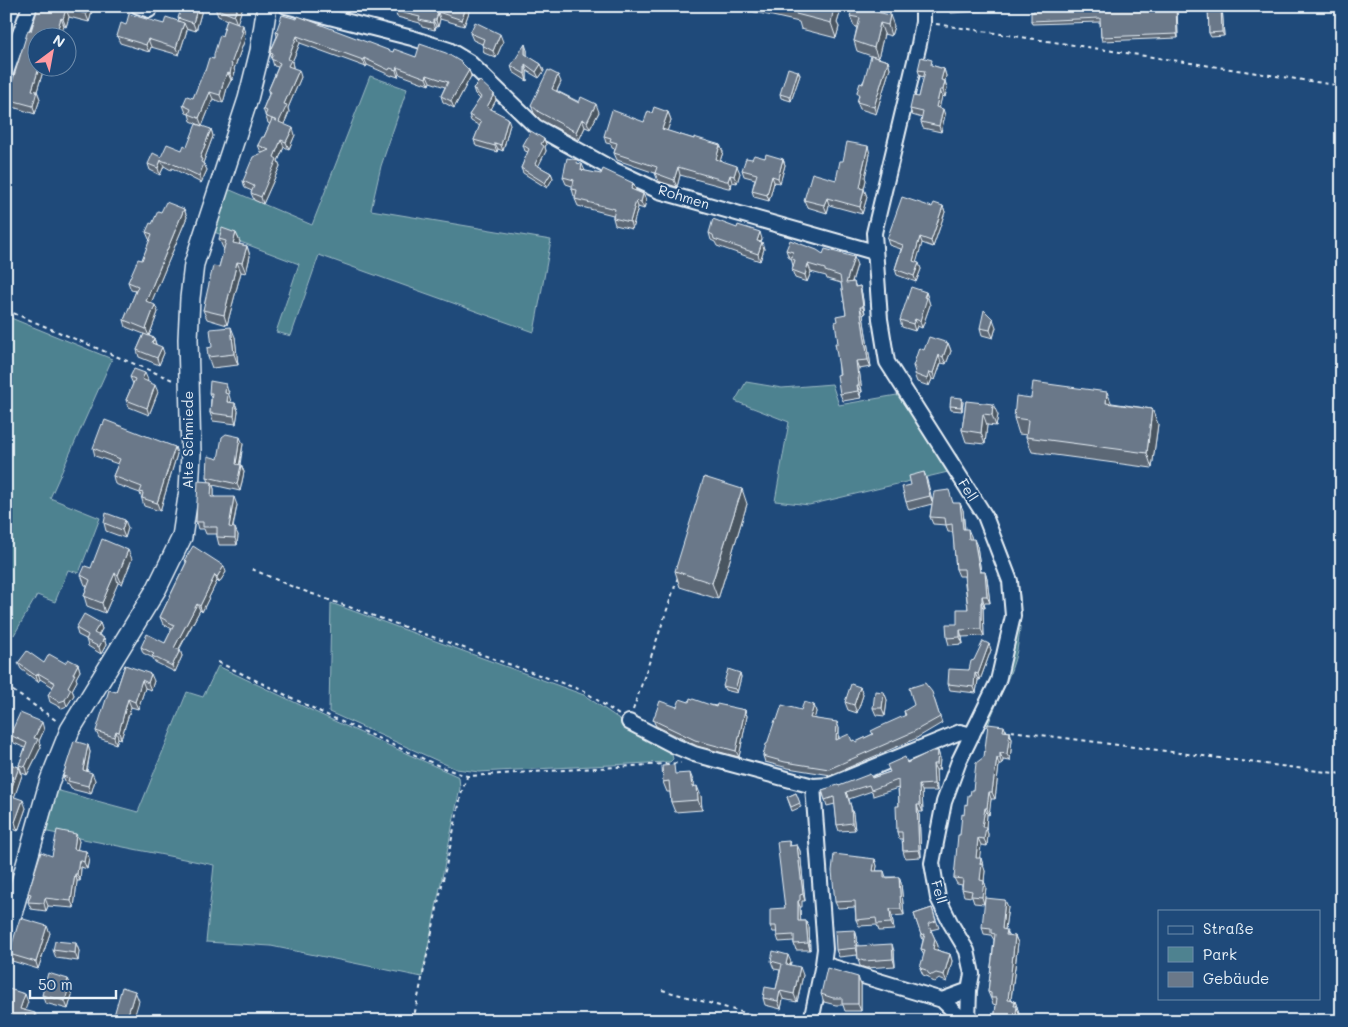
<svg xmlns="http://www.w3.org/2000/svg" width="1348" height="1027" font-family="Mali,sans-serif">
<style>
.green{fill:#4e8290;stroke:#9bbac4}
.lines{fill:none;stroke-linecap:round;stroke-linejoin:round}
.street-casing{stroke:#e8f1f8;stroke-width:18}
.secondary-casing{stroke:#e8f1f8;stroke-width:22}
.path{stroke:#e8f1f8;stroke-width:2;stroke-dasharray:4 4;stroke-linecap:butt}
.street{stroke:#1f4a7a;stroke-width:14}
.secondary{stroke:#1f4a7a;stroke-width:19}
.wall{fill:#5b6776;stroke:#e8f1f8}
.shaded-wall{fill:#4a5460;stroke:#e8f1f8}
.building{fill:#6a7889;stroke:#e8f1f8}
.labels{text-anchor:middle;stroke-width:4;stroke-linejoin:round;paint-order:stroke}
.street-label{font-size:14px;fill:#e8f1f8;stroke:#1f4a7a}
</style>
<rect width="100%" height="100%" fill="#1f4a7a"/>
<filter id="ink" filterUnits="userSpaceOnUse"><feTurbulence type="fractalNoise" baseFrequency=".02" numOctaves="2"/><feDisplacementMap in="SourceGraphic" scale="10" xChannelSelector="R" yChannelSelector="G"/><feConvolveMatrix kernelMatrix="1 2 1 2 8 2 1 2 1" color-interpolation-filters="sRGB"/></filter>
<g filter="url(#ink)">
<path class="green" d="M 370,76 L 407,89 L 381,166 L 371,210 L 551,240 L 534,332 L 319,255 L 291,336 L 276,332 L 299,264 L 214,232 L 228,189 L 312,225 Z
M 6,316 L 112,359 L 50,498 L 100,518 L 79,573 L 68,570 L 55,602 L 37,595 L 14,635 L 6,630 Z
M 746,382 L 782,388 L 832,384 L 839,405 L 897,395 L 938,452 L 948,472 L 809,505 L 775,501 L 789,422 L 735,401 Z
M 951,454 L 956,454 C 981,499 1012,544 1020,596 C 1022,613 1020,633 1017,650 C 1012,675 997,700 988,725 L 985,722 L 1013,597 Z
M 331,603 L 584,695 L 643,735 L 671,751 L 673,759 L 670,762 L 667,762 L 479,772 L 456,769 L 329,712 Z
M 218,666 L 332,720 L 459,777 L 460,788 L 422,977 L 271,946 L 206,942 L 214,865 L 43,831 L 56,790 L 138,812 L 187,692 L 203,697 Z"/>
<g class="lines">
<defs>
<path id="street" d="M 138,6 L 149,10
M 286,6 L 412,38 L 449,50 L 469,62 L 536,127 L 612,169 L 659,191 L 874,252
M 923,6 L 923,22 L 919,44 L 874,233 L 880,319 L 887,362 L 985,516 L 1010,581 L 1013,616 L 998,681 L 959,761 L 944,802 L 932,863 L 938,898 L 951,924 L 967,951 L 972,974 L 969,990 L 968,1021
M 6,72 L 30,6
M 629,722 L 675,746 L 694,754 L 813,786
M 942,1000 L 969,990
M 811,1021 L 823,964
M 964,1021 L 942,1000 L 823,964 L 825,949 L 813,786 L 830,785 L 960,732 L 972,735"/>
<path id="secondary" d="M 6,935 L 50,780 L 70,730 L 157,588 L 182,537 L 189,490 L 191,454 L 188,339 L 190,298 L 194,264 L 248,99 L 260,51 L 267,6"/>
</defs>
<use href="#street" class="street-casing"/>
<use href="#secondary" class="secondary-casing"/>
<path class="path" d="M 936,24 L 1342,86
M 6,310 L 175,381
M 252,569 L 293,587 L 584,691 L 619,715
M 218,662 L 329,716 L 446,769 L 467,776 L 681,763
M 6,686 L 57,721
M 633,710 L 678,577
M 1003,730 L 1342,774
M 662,990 L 774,1021
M 413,1021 L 462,791 L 467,777"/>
<use href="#street" class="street"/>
<use href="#secondary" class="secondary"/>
</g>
<path class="wall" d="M 203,6 L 196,31 L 186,28 L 187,30 L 179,55 L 151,47 L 149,52 L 120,43 L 117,36 L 126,25 L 164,24 L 179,21 L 178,18 Z
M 216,6 L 243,6 L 237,23 L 245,33 L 244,36 L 245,39 L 234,69 L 235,72 L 232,81 L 231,80 L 227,88 L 223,103 L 213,99 L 202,126 L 191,121 L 189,114 L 186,113 L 183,105 L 193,98 L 214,59 L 222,36 L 227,20 L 218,16 L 215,8 Z
M 454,6 L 467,6 L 469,12 L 464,26 L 440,19 L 438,27 L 436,26 L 435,30 L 422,27 L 420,23 L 397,17 L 395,11 L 454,7 Z
M 737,6 L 837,6 L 840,13 L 837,23 L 839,27 L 836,38 L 801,29 L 799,22 L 737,8 Z
M 867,6 L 868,10 L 894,26 L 891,36 L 884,34 L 878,58 L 888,61 L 890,68 L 876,114 L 860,109 L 857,102 L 859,96 L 857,92 L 877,58 L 857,51 L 854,41 L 857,27 L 854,26 L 850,16 Z
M 948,6 L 982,6 L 982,11 L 951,13 Z
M 1177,6 L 1178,38 L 1102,41 L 1101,37 L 1100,22 L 1032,24 L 1031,21 L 1034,12 Z
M 1208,6 L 1222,6 L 1224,36 L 1211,37 L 1209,33 Z
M 35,7 L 93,8 L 89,22 L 69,17 L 66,27 L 64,26 L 38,38 L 38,68 L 44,68 L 37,91 L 40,99 L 35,114 L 10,106 L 7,99 L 37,12 Z
M 276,32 L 393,52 L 416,57 L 469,70 L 471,76 L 454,108 L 443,102 L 441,96 L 445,87 L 430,82 L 429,85 L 399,74 L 398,77 L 392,75 L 392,76 L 367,65 L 366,67 L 300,43 L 292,62 L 293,67 L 293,68 L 301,77 L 288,108 L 289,112 L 284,124 L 295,135 L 289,149 L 284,147 L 278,161 L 280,166 L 263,204 L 254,200 L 251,193 L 252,191 L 245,188 L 243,181 L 263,153 L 261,152 L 258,145 L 264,137 L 270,124 L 268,123 L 263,109 L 269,94 L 268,91 L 278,67 L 274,66 L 270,53 L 277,36 Z
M 470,33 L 503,42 L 496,58 L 484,53 L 482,44 L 473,40 Z
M 527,50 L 527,56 L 541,64 L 544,71 L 539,78 L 527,71 L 527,81 L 513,72 L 511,66 Z
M 934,66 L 944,69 L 946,76 L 945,81 L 947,88 L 945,97 L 942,96 L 939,108 L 945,115 L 941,132 L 923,128 L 921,122 L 922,118 L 912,115 L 910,109 L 919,97 L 924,77 L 920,76 L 918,70 Z
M 798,71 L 800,75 L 791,101 L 781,98 L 780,94 Z
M 561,82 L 557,91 L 599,112 L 590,129 L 585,127 L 579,140 L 541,120 L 534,113 L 531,105 Z
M 473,88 L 494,94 L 496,100 L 491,109 L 510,124 L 503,151 L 498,149 L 497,152 L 476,146 L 474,140 L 480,126 L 471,121 L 469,115 L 480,99 L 475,94 Z
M 668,112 L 671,120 L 667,131 L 694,139 L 720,145 L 723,152 L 720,161 L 740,173 L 737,183 L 732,182 L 731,188 L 728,188 L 680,175 L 677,187 L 658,181 L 655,173 L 617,160 L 614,153 L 615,149 L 612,148 L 611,144 L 606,143 L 604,136 L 644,122 L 652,113 Z
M 211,129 L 213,136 L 203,163 L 207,170 L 201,183 L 172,168 L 171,170 L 164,166 L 160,175 L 150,170 L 148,164 L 161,157 L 182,150 Z
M 544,139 L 546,145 L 545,147 L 546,151 L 538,166 L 551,173 L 553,178 L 547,188 L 523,173 L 521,168 L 528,152 L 525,151 L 523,145 Z
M 870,154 L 865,177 L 866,180 L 864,189 L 867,197 L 862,214 L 829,205 L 827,213 L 807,207 L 804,200 L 836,180 L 843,161 Z
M 765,158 L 783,159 L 785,165 L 780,183 L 774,182 L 769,201 L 754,197 L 752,191 L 755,179 L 744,176 L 742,170 L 752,159 Z
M 578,163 L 585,171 L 633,183 L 636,190 L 643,194 L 646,200 L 644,209 L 638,207 L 632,229 L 615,225 L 613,218 L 613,215 L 578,206 L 575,199 L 576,196 L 574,196 L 572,189 L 572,186 L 566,184 L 563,177 Z
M 943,206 L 945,212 L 933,247 L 922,243 L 916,262 L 921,269 L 916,282 L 897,275 L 895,269 L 901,249 L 889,245 L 887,239 L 932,207 Z
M 184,209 L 187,217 L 151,303 L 158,312 L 149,336 L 154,338 L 156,344 L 164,353 L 159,365 L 139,357 L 137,350 L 144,334 L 126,327 L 124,320 L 136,291 L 131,290 L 128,282 L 142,260 L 150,240 L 149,239 L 146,232 L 161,212 Z
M 236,233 L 240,242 L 239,244 L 247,246 L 250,256 L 246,273 L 241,272 L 227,325 L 207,319 L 203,310 L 219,267 L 224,249 L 223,248 L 219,239 Z
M 709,233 L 762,239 L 761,242 L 764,249 L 760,261 L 717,246 L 715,242 L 711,240 Z
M 786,250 L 823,254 L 857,265 L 852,282 L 854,282 L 856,287 L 860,286 L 862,294 L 865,314 L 863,315 L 871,367 L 859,369 L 862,392 L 860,393 L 861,398 L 843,401 L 840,394 L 837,321 L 846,314 L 841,283 L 827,279 L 826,276 L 811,272 L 807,282 L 795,278 L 792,270 L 793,266 L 791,258 L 789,258 Z
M 926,292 L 930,305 L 922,328 L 917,326 L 915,331 L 902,327 L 900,320 Z
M 996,327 L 993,338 L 982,335 L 980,328 Z
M 235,337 L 238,365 L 212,368 L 208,357 L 212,347 Z
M 948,343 L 951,351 L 946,364 L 941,363 L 935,380 L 932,379 L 929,386 L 917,382 L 914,374 L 915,372 L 913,366 L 924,350 Z
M 130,377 L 148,380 L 147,381 L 158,392 L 149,415 L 129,407 L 126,400 L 133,384 Z
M 229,391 L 228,394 L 231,403 L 235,403 L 238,411 L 236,424 L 213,421 L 210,413 L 211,398 L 209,393 Z
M 1031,398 L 1112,403 L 1152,409 L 1158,424 L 1152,468 L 1032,452 L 1026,437 L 1027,435 L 1019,434 L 1014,418 Z
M 966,401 L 998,415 L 996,426 L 987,425 L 985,444 L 966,442 L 962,430 Z
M 963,402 L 962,411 L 951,410 L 950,406 Z
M 243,444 L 240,465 L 241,465 L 244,472 L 240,491 L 213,485 L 214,489 L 214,497 L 237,505 L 233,528 L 238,535 L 237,545 L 219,545 L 217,537 L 217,534 L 206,534 L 204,529 L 198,529 L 196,522 L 209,482 L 207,477 L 218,459 Z
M 175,447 L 177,454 L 160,511 L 144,506 L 140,493 L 115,484 L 113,476 L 118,464 L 95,456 L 93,448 Z
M 924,472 L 932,501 L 953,503 L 963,510 L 965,529 L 971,536 L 971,539 L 977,546 L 981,572 L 985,572 L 987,579 L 990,603 L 984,603 L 985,608 L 983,608 L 984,636 L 962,637 L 963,644 L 949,645 L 947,638 L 968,609 L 964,576 L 959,576 L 956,569 L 953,532 L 948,532 L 946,525 L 933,524 L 930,517 L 932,504 L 909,510 L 906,502 L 911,485 Z
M 747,504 L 718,599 L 680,587 L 675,571 Z
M 104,523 L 128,528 L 125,538 L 106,531 Z
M 132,559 L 122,584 L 118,583 L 105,613 L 87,606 L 84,596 L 87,586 L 85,585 L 81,575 L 91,568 Z
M 185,559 L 226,572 L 219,583 L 217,581 L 202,612 L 200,610 L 179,650 L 180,650 L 182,656 L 175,672 L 155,662 L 153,658 L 143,653 L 141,647 L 165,643 L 172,629 L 163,624 L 160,617 L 186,563 Z
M 100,623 L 102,629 L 99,635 L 104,638 L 106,645 L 101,654 L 88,646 L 86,639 L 78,635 L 76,628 Z
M 989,644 L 991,650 L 980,680 L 978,680 L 976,693 L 950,690 L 948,684 L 969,670 L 974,660 Z
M 18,663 L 78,664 L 80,671 L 76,678 L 77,681 L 72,690 L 74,695 L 67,706 L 62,708 L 50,702 L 48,695 L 53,687 L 40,679 L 38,682 L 21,669 Z
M 125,665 L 154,681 L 151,690 L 145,688 L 138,709 L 131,707 L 121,739 L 118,738 L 116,744 L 99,738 L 96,731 L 116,692 Z
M 740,673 L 741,677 L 737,693 L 725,690 L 723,686 Z
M 860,687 L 863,695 L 857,713 L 848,710 L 845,702 Z
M 884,692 L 887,700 L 885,716 L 876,715 L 873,708 Z
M 934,699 L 942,723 L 915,739 L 831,775 L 788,768 L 765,762 L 763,756 L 777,720 L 814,705 L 816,712 L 814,718 L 839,728 L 839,739 L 856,742 L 873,734 L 905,716 L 904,711 Z
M 689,702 L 745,710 L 747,716 L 739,757 L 697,746 L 656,726 L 653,720 Z
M 1004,726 L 1006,731 L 1010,732 L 1012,739 L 1010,761 L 1003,760 L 1002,765 L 999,765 L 995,799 L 991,799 L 989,815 L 987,814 L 986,828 L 988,834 L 987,846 L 981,845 L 979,858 L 984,865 L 983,867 L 985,871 L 984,881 L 986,887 L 984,904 L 974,903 L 972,897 L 964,896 L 962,889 L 962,885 L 957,884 L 954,878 L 960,835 L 964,815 L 970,795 L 973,790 L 984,757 Z
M 44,730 L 39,741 L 41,747 L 27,775 L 22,773 L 19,765 L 25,748 L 12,742 L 10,735 Z
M 88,745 L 90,752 L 87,772 L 95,780 L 91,794 L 71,789 L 69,784 L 66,783 L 63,776 Z
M 938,751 L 940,758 L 939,770 L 936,770 L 937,791 L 922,791 L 923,812 L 919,812 L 921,857 L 905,858 L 903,851 L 902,839 L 899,839 L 897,832 L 899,806 L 898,788 L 873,796 L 872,791 L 849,799 L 853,814 L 855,830 L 839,831 L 837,825 L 835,804 L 827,806 L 822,790 L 872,778 L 890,772 L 907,763 Z
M 6,763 L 19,767 L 22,775 L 14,797 L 26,808 L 18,831 L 13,829 L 6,848 Z
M 677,774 L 694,783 L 694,786 L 701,796 L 702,810 L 675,812 L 671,802 L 670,792 L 667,792 L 663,782 Z
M 796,793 L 801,807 L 792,811 L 787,797 Z
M 79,841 L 77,850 L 86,851 L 89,858 L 87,869 L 81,867 L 80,881 L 77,881 L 74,908 L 48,906 L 46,911 L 31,909 L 28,902 L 29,898 L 28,893 L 52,856 Z
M 789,841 L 791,846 L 797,845 L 800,851 L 805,901 L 802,901 L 802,907 L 800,907 L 800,921 L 806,921 L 809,927 L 810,950 L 796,950 L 794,944 L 794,941 L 779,942 L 777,936 L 777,932 L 773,932 L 770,926 L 785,908 Z
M 875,859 L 877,866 L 876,871 L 884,871 L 886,877 L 899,877 L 901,883 L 904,915 L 892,916 L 894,930 L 879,931 L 877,925 L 859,926 L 856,920 L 855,907 L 838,908 L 835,902 Z
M 1008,907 L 1005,929 L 1009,936 L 1015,936 L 1018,943 L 1011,1000 L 1015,1001 L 1019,1013 L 1018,1021 L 994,1021 L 996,1005 L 993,1004 L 988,992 L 994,940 L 991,935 L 984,934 L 982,927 Z
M 932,908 L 939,928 L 931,930 L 938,946 L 937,950 L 950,954 L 952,961 L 947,982 L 939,979 L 935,982 L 931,981 L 929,977 L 923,975 L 920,968 L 924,956 L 921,949 L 923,940 L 914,914 Z
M 855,930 L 857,937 L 858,946 L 894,951 L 895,966 L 866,968 L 860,966 L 858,959 L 857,955 L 839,957 L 836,950 Z
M 50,933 L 38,969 L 12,961 L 9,954 Z
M 76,943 L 79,951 L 78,961 L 56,958 L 53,950 Z
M 771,961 L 791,962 L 790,965 L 803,975 L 797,1002 L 783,999 L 781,1009 L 765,1005 L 763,998 L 776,989 L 780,970 L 774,969 Z
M 68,979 L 71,986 L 70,991 L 72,995 L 68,1009 L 45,1003 L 42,995 Z
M 861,985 L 861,1011 L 845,1011 L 843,1005 L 836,1005 L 824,1002 L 821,994 Z"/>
<path class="shaded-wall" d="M 8,6 L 12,6 L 6,25 L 6,11 Z
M 88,6 L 92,6 L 93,8 L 89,22 L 86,14 Z
M 198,6 L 203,6 L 196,31 L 193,23 Z
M 238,6 L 243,6 L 237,24 L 234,16 Z
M 466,6 L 467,6 L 469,12 L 464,26 L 462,20 Z
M 832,6 L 837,6 L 840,13 L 837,23 L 839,27 L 836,38 L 831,23 L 831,12 Z
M 1176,6 L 1177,6 L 1178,38 L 1177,34 Z
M 1221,6 L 1222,6 L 1224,36 L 1222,32 Z
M 66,9 L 69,17 L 66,27 L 63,19 Z
M 438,12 L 440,19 L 438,27 L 436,20 Z
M 890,15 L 894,26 L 891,36 L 888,25 Z
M 61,18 L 64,26 L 60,38 L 55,38 Z
M 433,20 L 436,26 L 435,30 L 433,23 Z
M 184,23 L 187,30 L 179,55 L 176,48 Z
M 880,23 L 884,34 L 878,58 L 874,48 Z
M 243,25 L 245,33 L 244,36 L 245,39 L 234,69 L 235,72 L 232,81 L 230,74 L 231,64 Z
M 500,34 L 503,42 L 496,58 L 493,51 Z
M 297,36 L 300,43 L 292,62 L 293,67 L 291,73 L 288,66 L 288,59 Z
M 148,39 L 151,47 L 149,52 L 146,45 Z
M 525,44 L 527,50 L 527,61 L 525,54 Z
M 364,58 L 367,65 L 366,67 L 363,60 Z
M 888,61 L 890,68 L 876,114 L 874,107 Z
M 525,64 L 527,71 L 527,81 L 525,74 Z
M 541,64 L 544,71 L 539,78 L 536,72 Z
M 397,67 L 399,74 L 398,77 L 396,70 Z
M 39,68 L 44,68 L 37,91 L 40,99 L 35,114 L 33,106 L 32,90 Z
M 944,69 L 946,76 L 943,87 L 941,80 Z
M 299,70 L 301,77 L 288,108 L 289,112 L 282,129 L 279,122 L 284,104 Z
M 469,70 L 471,76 L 454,108 L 451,101 Z
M 798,71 L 800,75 L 791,101 L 790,97 Z
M 228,73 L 231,80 L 227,88 L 223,103 L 220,95 L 224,80 Z
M 427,75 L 430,82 L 429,85 L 426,78 Z
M 558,75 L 561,82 L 554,96 L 552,89 Z
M 945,81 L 947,88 L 945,97 L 943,90 Z
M 940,90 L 942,96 L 938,114 L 936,107 Z
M 210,92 L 213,99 L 202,126 L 199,118 Z
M 494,94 L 496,100 L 489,113 L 487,107 Z
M 596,104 L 599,112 L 590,129 L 587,122 Z
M 943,109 L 945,115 L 941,132 L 939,126 Z
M 668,112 L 671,120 L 665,137 L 662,129 Z
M 508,118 L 510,124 L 503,151 L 501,145 Z
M 582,119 L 585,127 L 579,140 L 576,132 Z
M 293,128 L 295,135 L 289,149 L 286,142 Z
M 211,129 L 213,136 L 203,163 L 204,165 L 204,164 L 207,170 L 201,183 L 199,176 L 200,158 Z
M 544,139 L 546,145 L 545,147 L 546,151 L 537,169 L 535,164 L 541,144 Z
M 281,140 L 284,147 L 278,161 L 280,166 L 263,204 L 261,197 L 274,157 Z
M 495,143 L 498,149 L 497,152 L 495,146 Z
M 720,145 L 723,152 L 718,167 L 716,159 Z
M 868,146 L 870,154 L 865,177 L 866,180 L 862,196 L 860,188 L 862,172 Z
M 783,159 L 785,165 L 780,183 L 778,178 Z
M 161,160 L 164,166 L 160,175 L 158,168 Z
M 582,164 L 585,171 L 581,170 Z
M 737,166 L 740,173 L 737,183 L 734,176 Z
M 678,167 L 680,175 L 677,187 L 674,180 Z
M 551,173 L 553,178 L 547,188 L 545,183 Z
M 730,175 L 732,182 L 731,188 L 728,181 Z
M 772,176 L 774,182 L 769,201 L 767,195 Z
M 633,183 L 636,190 L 633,195 L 631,189 Z
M 864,189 L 867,197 L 862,214 L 860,207 Z
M 643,194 L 646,200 L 644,209 L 641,202 Z
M 827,198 L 829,205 L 827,213 L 824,205 Z
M 636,201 L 638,207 L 632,229 L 630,222 Z
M 943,206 L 945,212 L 933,247 L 931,241 Z
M 184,209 L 187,217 L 149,308 L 146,301 Z
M 760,232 L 762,239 L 759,248 L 757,241 Z
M 236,233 L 240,242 L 237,252 L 233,243 Z
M 920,237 L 922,243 L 915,267 L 913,261 Z
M 762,242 L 764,249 L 760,261 L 758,254 Z
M 247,246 L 250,256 L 246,273 L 242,263 Z
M 854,257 L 857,265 L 849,291 L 846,283 Z
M 237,262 L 241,272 L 227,325 L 224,315 Z
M 919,263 L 921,269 L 916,282 L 914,276 Z
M 808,264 L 811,272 L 807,282 L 805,275 Z
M 860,286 L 862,294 L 865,314 L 863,307 Z
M 926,292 L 930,305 L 922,328 L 920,321 Z
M 155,305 L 158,312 L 149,336 L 146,329 Z
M 860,307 L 863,315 L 871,367 L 868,360 Z
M 915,319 L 917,326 L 915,331 L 913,324 Z
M 993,319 L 996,327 L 993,338 L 990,330 Z
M 231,327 L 235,337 L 238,365 L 234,354 Z
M 154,338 L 156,345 L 152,343 Z
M 948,343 L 951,351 L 946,364 L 943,357 Z
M 162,347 L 164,353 L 159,365 L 157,358 Z
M 939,355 L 941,363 L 935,380 L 933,373 Z
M 856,361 L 859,369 L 862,392 L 859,385 Z
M 929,372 L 932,379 L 929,386 L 927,379 Z
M 145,373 L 148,380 L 145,386 L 142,379 Z
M 226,384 L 231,402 L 230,410 L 225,393 Z
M 155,385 L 158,392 L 149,415 L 147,408 Z
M 857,385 L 860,393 L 861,398 L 858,391 Z
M 1107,392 L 1113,407 L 1106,403 Z
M 962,398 L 963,402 L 962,411 L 961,407 Z
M 235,403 L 238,411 L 236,424 L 234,416 Z
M 993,404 L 998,415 L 996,426 L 992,415 Z
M 1152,409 L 1158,424 L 1152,468 L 1147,453 Z
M 983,414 L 987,425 L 985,444 L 981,433 Z
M 240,437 L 243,444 L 238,471 L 236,464 Z
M 175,447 L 177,454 L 160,511 L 157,503 Z
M 241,465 L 244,472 L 240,491 L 237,484 Z
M 924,472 L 927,480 L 933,503 L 930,496 Z
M 212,482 L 214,489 L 214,505 L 211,497 Z
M 742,489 L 747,504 L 718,599 L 712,583 Z
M 234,497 L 237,505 L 231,535 L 229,527 Z
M 960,503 L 963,510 L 965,536 L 963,529 Z
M 125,520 L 128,528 L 125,538 L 122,530 Z
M 235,528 L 238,535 L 237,545 L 235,538 Z
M 968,529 L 971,536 L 972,546 L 969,539 Z
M 974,539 L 977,546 L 982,579 L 980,572 Z
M 128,550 L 132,559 L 122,584 L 118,575 Z
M 224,566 L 226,572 L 219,583 L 217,577 Z
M 985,572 L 987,579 L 990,603 L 987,596 Z
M 115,573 L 118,583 L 105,613 L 102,603 Z
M 215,575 L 217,581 L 202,612 L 200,606 Z
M 982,596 L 984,603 L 985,608 L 982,601 Z
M 981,602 L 983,608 L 984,636 L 981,629 Z
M 197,604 L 200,610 L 176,654 L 174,648 Z
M 100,623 L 102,629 L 96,639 L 94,633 Z
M 960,630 L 962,637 L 963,644 L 960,637 Z
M 104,638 L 106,645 L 101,654 L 99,647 Z
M 989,644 L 991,650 L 980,680 L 978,674 Z
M 180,650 L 182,656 L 175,672 L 172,666 Z
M 78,664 L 80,671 L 76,678 L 77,681 L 72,690 L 74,695 L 67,706 L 65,700 L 68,687 L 73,674 Z
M 38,673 L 40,679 L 38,682 L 36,676 Z
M 740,673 L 741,677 L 737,693 L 735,689 Z
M 975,673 L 978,680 L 976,693 L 974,687 Z
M 151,674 L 154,681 L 151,690 L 148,683 Z
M 142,680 L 145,688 L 138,709 L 135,702 Z
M 860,687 L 863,695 L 857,713 L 854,705 Z
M 884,692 L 887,700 L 885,716 L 882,708 Z
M 128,699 L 131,707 L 121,739 L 119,732 Z
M 814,705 L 816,712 L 813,724 L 810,718 Z
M 745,710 L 747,716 L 739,757 L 736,751 Z
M 42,722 L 44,730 L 39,741 L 41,747 L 27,775 L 25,767 L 34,738 Z
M 837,722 L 839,728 L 838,746 L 836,740 Z
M 116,731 L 118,738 L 116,744 L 114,737 Z
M 1010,732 L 1012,739 L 1010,761 L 1007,754 Z
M 88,745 L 90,752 L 85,778 L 83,770 Z
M 938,751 L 940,758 L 939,770 L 937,764 Z
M 1000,753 L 1003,760 L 1002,765 L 1000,758 Z
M 997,758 L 999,765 L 995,799 L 992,792 Z
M 933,764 L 936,770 L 937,791 L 934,784 Z
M 19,767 L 22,775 L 12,804 L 9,795 Z
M 92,773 L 95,780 L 91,794 L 88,786 Z
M 690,773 L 694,783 L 695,797 L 692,787 Z
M 919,785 L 922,791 L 923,812 L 920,805 Z
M 697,786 L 701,796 L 702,810 L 698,800 Z
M 846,792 L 853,814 L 855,830 L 852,823 Z
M 989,792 L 991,799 L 989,815 L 987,808 Z
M 23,800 L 26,808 L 18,831 L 15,822 Z
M 917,805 L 919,812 L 921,857 L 919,850 Z
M 985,808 L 987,814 L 986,828 L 988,834 L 987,846 L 984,839 L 982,827 Z
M 10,820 L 13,829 L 6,848 L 6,831 Z
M 76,834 L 79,841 L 76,857 L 74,849 Z
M 978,838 L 981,845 L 979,864 L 976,858 Z
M 797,845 L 800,851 L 805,901 L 803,894 Z
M 86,851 L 89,858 L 87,869 L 84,862 Z
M 981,858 L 985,871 L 984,881 L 986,887 L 984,904 L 982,897 L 980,880 Z
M 875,859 L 877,866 L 875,878 L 873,871 Z
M 79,860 L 81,867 L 80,881 L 77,874 Z
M 75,874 L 77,881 L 74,908 L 71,901 Z
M 899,877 L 901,883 L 904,915 L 901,909 Z
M 45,898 L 48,906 L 46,911 L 44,903 Z
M 1005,900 L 1008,907 L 1004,936 L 1002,929 Z
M 798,901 L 800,907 L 801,927 L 798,921 Z
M 890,909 L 892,916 L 894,930 L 891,923 Z
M 806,921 L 809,927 L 810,950 L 808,943 Z
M 47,926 L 50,933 L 38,969 L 36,962 Z
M 855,930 L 857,937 L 858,955 L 856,948 Z
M 1015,936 L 1018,943 L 1010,1006 L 1008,1000 Z
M 935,939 L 938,946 L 936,956 L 933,949 Z
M 76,943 L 79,951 L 78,961 L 75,953 Z
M 892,944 L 894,951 L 895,966 L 893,959 Z
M 950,954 L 952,961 L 947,982 L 944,975 Z
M 788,955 L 791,962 L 789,972 L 786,964 Z
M 800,967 L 803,975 L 797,1002 L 794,994 Z
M 858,977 L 861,985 L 861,1011 L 858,1004 Z
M 68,979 L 71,986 L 70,991 L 72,995 L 68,1009 L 65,1001 L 66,987 Z
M 135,991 L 139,1001 L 133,1021 L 126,1021 Z
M 780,991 L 783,999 L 781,1009 L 778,1001 Z
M 25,994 L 28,1002 L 23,1016 L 20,1009 Z
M 1015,1001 L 1019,1013 L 1018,1021 L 1015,1021 L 1014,1006 Z
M 35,1013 L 38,1021 L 33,1021 Z"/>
<path class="building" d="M 35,6 L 88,6 L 86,14 L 66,9 L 63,19 L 61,18 L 55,38 L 38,38 L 38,68 L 39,68 L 32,90 L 37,91 L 33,106 L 7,99 L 28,30 L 31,31 L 37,11 Z
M 182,6 L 198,6 L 193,23 L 178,18 Z
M 216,6 L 238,6 L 234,16 L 215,8 Z
M 396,6 L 451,6 L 454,7 L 454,6 L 466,6 L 462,20 L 438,12 L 436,20 L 433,20 L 433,23 L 419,20 L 420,17 L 395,11 Z
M 787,6 L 832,6 L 831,12 L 833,12 L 831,23 L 796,14 L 797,9 Z
M 853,6 L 865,6 L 864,9 L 890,15 L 888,25 L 880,23 L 874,48 L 854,41 L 860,18 L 850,16 Z
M 1034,6 L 1176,6 L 1177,34 L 1101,37 L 1100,18 L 1031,21 L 1031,12 L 1034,12 Z
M 1208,6 L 1221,6 L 1222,32 L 1209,33 Z
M 129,14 L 164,24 L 166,17 L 184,23 L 176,48 L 148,39 L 146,45 L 117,36 L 121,23 L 126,25 Z
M 282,15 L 297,19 L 298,16 L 393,52 L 394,49 L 416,57 L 420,44 L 446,53 L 461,62 L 469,70 L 451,101 L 441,96 L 448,82 L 427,75 L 426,78 L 397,67 L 396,70 L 390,68 L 389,70 L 364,58 L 363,60 L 297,36 L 288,59 L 291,60 L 288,66 L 299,70 L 284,104 L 287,105 L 279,122 L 293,128 L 286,142 L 281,140 L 274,157 L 277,159 L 261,197 L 251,193 L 254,186 L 243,181 L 253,157 L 269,150 L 258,145 L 262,137 L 264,137 L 272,119 L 277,121 L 265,116 L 267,111 L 263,109 L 270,92 L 268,91 L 280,63 L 271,59 L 273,54 L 270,53 L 279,33 L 276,32 Z
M 227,19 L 243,25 L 241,31 L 243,31 L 231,64 L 232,64 L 230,74 L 228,73 L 224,80 L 220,95 L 210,92 L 199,118 L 189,114 L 191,109 L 183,105 L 187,96 L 193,98 L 204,71 L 205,71 L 209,58 L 214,59 L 214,54 L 220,35 L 222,36 Z
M 475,22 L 500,34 L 493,51 L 482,45 L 484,39 L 470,33 Z
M 525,44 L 525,54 L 541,64 L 536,72 L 525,64 L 525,74 L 511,66 Z
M 871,56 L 888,61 L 874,107 L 857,102 L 859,95 L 857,92 L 860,83 L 863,84 Z
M 921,57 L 932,60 L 931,65 L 944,69 L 941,80 L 945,81 L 943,90 L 940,90 L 936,107 L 943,109 L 939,126 L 921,122 L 923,112 L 910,109 L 913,96 L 919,97 L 925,71 L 918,70 Z
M 788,68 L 798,71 L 790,97 L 780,94 Z
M 548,70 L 558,75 L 552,89 L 579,103 L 581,97 L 596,104 L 587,122 L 582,119 L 576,132 L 539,112 L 531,105 Z
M 480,81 L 494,94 L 487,107 L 508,118 L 501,145 L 495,143 L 495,146 L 474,140 L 481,122 L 469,115 L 481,97 L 473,88 Z
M 654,107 L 668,112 L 662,129 L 694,139 L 694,137 L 720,145 L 716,159 L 737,166 L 734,176 L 730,175 L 728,181 L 726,181 L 678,167 L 674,180 L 655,173 L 657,167 L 614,153 L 617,143 L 610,141 L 611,138 L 604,136 L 612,110 L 644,122 L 648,111 L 652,113 Z
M 196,124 L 211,129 L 200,158 L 202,159 L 201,162 L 204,164 L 199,176 L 169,162 L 169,163 L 161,160 L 158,168 L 148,164 L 153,153 L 161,157 L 167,144 L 182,150 L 184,145 L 187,147 Z
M 531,131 L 544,139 L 541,144 L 544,146 L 535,164 L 551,173 L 545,183 L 521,168 L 529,149 L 523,145 Z
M 847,142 L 868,146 L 862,172 L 863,172 L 860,188 L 864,189 L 860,207 L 827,198 L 824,205 L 804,200 L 812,173 L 836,180 L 840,161 L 843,161 Z
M 766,154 L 783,159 L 778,178 L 772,176 L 767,195 L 752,191 L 757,174 L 742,170 L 746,158 L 752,159 L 754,155 L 765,158 Z
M 567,158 L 578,160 L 577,163 L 582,164 L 581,170 L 601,174 L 603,169 L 633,183 L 631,189 L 643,194 L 641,202 L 636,201 L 630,222 L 613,218 L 615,209 L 575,199 L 577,190 L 572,189 L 574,180 L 563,177 Z
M 902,197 L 932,207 L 934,203 L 943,206 L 931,241 L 920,237 L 913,261 L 919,263 L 914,276 L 895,269 L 903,245 L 887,239 Z
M 166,202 L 184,209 L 146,301 L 155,305 L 146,329 L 124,320 L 138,286 L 128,282 L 138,259 L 142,260 L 152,234 L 146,232 L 150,223 L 152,224 L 158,211 L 161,212 Z
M 713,219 L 737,228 L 738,225 L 760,232 L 757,241 L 762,242 L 758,254 L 714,239 L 713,235 L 709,233 Z
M 222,228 L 236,233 L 233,243 L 247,246 L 242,263 L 237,262 L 224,315 L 203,310 L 213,266 L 219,267 L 226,241 L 219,239 Z
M 790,240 L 817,250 L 823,254 L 825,249 L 854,257 L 846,283 L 854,282 L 855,287 L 860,286 L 863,307 L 860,307 L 868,360 L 856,361 L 859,385 L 857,385 L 858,391 L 840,394 L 837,375 L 840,374 L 835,343 L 838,343 L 835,322 L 837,321 L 836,316 L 846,314 L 840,276 L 825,271 L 825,269 L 808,264 L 805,275 L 792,270 L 795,260 L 791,259 L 793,252 L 786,250 Z
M 911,287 L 926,292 L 924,297 L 927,298 L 920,321 L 915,319 L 913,324 L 900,320 Z
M 984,310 L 993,319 L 990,330 L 980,328 Z
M 231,327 L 234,354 L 208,357 L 207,348 L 212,347 L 210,329 Z
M 144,334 L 154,338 L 152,343 L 162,347 L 157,358 L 137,350 Z
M 929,337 L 948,343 L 943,357 L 939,355 L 933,373 L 929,372 L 927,379 L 914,374 L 916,368 L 913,366 L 919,348 L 924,350 Z
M 134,369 L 145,373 L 142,379 L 155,385 L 147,408 L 126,400 L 135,379 L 130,377 Z
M 210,381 L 226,384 L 225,393 L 228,394 L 227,402 L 235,403 L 234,416 L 210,413 L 212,393 L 209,393 Z
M 1033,382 L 1107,392 L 1106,403 L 1152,409 L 1147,453 L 1026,437 L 1028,420 L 1014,418 L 1016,396 L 1031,398 Z
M 951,397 L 962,398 L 961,407 L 950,406 Z
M 966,401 L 993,404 L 992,415 L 983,414 L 981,433 L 962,430 Z
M 105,420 L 175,447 L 157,503 L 142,498 L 143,493 L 140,492 L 142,487 L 113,476 L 120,459 L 93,448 L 102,424 L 103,425 Z
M 226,434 L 240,437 L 236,464 L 241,465 L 237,484 L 207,477 L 208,456 L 218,459 L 222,437 Z
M 924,472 L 930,496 L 906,502 L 902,487 L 911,485 L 909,476 Z
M 704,477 L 742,489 L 712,583 L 675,571 Z
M 198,481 L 212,482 L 211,497 L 234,497 L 229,527 L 235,528 L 235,538 L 217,537 L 217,527 L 203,527 L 203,522 L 196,522 Z
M 949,490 L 953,503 L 960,503 L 963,529 L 968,529 L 969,539 L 974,539 L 980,572 L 985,572 L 987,596 L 982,596 L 982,601 L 981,602 L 981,629 L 960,630 L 960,637 L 947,638 L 946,624 L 957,624 L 957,609 L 968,609 L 964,569 L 956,569 L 952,524 L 946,525 L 945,518 L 930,517 L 934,492 Z
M 106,513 L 125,520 L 122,530 L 104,523 Z
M 102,539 L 128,550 L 118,575 L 115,573 L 102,603 L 84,596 L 90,580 L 81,575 L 85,566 L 91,568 Z
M 193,546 L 224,566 L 217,577 L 215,575 L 200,606 L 197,604 L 174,648 L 180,650 L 172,666 L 152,656 L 154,654 L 141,647 L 147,634 L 165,643 L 174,625 L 160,617 L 187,561 L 185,559 Z
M 84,614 L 100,623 L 94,633 L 104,638 L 99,647 L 86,640 L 88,635 L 76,628 Z
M 983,641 L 989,644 L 978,674 L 975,673 L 974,687 L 948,684 L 949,669 L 969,670 L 971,661 L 974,660 Z
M 27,651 L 44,663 L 49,654 L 65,663 L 68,659 L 78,664 L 73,674 L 75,674 L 68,687 L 71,689 L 65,700 L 59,702 L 48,695 L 55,683 L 38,673 L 36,676 L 18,663 Z
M 125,665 L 151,674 L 148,683 L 142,680 L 135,702 L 128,699 L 119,732 L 116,731 L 114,737 L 96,731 L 109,690 L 116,692 Z
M 728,669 L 740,673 L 735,689 L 723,686 Z
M 925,683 L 932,692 L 940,717 L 913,732 L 829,769 L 785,762 L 763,756 L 766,744 L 767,744 L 775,720 L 777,720 L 782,705 L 801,710 L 804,702 L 814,705 L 810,718 L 837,722 L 836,740 L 849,734 L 852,741 L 855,740 L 856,742 L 873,734 L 871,731 L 877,728 L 906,715 L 904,711 L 914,705 L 909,688 Z
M 851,684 L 860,687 L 854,705 L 845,702 Z
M 875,691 L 884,692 L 882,708 L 873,708 Z
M 690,698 L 716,707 L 717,704 L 745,710 L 736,751 L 695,740 L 653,720 L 660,701 L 677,707 L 680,699 L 689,702 Z
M 20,713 L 42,722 L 34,738 L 38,739 L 25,767 L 19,765 L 27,743 L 10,735 Z
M 988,724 L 1004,726 L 1003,731 L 1010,732 L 1007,754 L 1000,753 L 1000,758 L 997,758 L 992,792 L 989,792 L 987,808 L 985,808 L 982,827 L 986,827 L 984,839 L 978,838 L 976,858 L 981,858 L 980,864 L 982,864 L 980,880 L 984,881 L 982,897 L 971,896 L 972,891 L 962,889 L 963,879 L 954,878 L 958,835 L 960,835 L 962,814 L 964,815 L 965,804 L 967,805 L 968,795 L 970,795 L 971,790 L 973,790 L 976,763 L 984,757 Z
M 74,741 L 88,745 L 83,770 L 92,773 L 88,786 L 68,781 L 69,778 L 63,776 Z
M 932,751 L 938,751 L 937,764 L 933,764 L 934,784 L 919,785 L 920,805 L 917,805 L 919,850 L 903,851 L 902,832 L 897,832 L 896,806 L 899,806 L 898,780 L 871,790 L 869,785 L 846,792 L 851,807 L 852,823 L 837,825 L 834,797 L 825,800 L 822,790 L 838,785 L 839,786 L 870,774 L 872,778 L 890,772 L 887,765 L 905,757 L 907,763 Z
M 6,763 L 19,767 L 9,795 L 23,800 L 15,822 L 10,820 L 6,831 Z
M 674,765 L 675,774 L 690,773 L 692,787 L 697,786 L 698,800 L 671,802 L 669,781 L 663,782 L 662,766 Z
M 796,793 L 800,803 L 791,807 L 787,797 Z
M 57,830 L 76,834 L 74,849 L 86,851 L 84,862 L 79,860 L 77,874 L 75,874 L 71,901 L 45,898 L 44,903 L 28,902 L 31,894 L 28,893 L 41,852 L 52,856 Z
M 789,841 L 789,846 L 797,845 L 803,894 L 800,895 L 800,900 L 798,901 L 798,921 L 806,921 L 808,943 L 794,944 L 794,935 L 777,936 L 776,926 L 770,926 L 770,909 L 785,908 L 777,842 Z
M 834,854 L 875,859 L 873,871 L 884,871 L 884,878 L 899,877 L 901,909 L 890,909 L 891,923 L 877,924 L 876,918 L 856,920 L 855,901 L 835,902 L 832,871 Z
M 985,898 L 1005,900 L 1002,929 L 1007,930 L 1006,935 L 1015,936 L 1008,1000 L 1015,1001 L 1014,1006 L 1017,1006 L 1015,1021 L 994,1021 L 997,998 L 991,998 L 991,993 L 988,992 L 995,934 L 991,933 L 991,928 L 982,927 Z
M 932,908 L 936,921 L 928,924 L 935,939 L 933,949 L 950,954 L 944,975 L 936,973 L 932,975 L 929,974 L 926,970 L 920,968 L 925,950 L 921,949 L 925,934 L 921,935 L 914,914 Z
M 20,918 L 47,926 L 36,962 L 9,954 Z
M 855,930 L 856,948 L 836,950 L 835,931 Z
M 55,941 L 76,943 L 75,953 L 53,950 Z
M 892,944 L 893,959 L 864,961 L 858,959 L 857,946 Z
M 773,951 L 788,955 L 786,964 L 800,967 L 794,994 L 780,991 L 778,1001 L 763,998 L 765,987 L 776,989 L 779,977 L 782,964 L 771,961 Z
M 827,968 L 858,977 L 858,1004 L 842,1004 L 842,998 L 833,998 L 821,994 Z
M 48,973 L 68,979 L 66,987 L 69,987 L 65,1001 L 42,995 Z
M 122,987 L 135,991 L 126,1021 L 105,1021 L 106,1017 L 113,1019 Z
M 6,988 L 25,994 L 20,1009 L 35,1013 L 33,1021 L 6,1021 Z"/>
</g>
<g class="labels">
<g class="street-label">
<text transform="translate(684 197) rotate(17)" y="5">Rohmen</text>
<text transform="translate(188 440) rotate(-90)" y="5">Alte Schmiede</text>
<text transform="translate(968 490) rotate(58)" y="5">Fell</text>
<text transform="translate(939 892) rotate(74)" y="5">Fell</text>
</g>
</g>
<rect width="1348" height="1027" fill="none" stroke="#1f4a7a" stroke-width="25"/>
<rect x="12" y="12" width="1323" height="1002" fill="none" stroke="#e8f1f8" stroke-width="2" filter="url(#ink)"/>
<rect x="1158" y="910" width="162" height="90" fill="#1f4a7a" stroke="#6f8dac"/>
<rect x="1168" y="926" width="25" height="8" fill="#1f4a7a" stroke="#6f8dac"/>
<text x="1203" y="934" font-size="15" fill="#e8f1f8">Straße</text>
<rect x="1168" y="947" width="25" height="15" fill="#4e8290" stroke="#6f8dac"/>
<text x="1203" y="960" font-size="15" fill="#e8f1f8">Park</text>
<rect x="1168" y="972" width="25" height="15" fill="#6a7889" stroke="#6f8dac"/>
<text x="1203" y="984" font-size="15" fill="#e8f1f8">Gebäude</text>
<g transform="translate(52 52) rotate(32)"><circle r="24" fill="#1f4a7a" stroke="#6f8dac"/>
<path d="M0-4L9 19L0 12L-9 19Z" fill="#ff9aa2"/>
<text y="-8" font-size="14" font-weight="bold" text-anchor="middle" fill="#e8f1f8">N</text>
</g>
<path d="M30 990v8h86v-8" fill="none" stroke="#e8f1f8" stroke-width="2.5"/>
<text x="38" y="990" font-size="15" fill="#e8f1f8" stroke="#1f4a7a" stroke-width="4" paint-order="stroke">50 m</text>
</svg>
